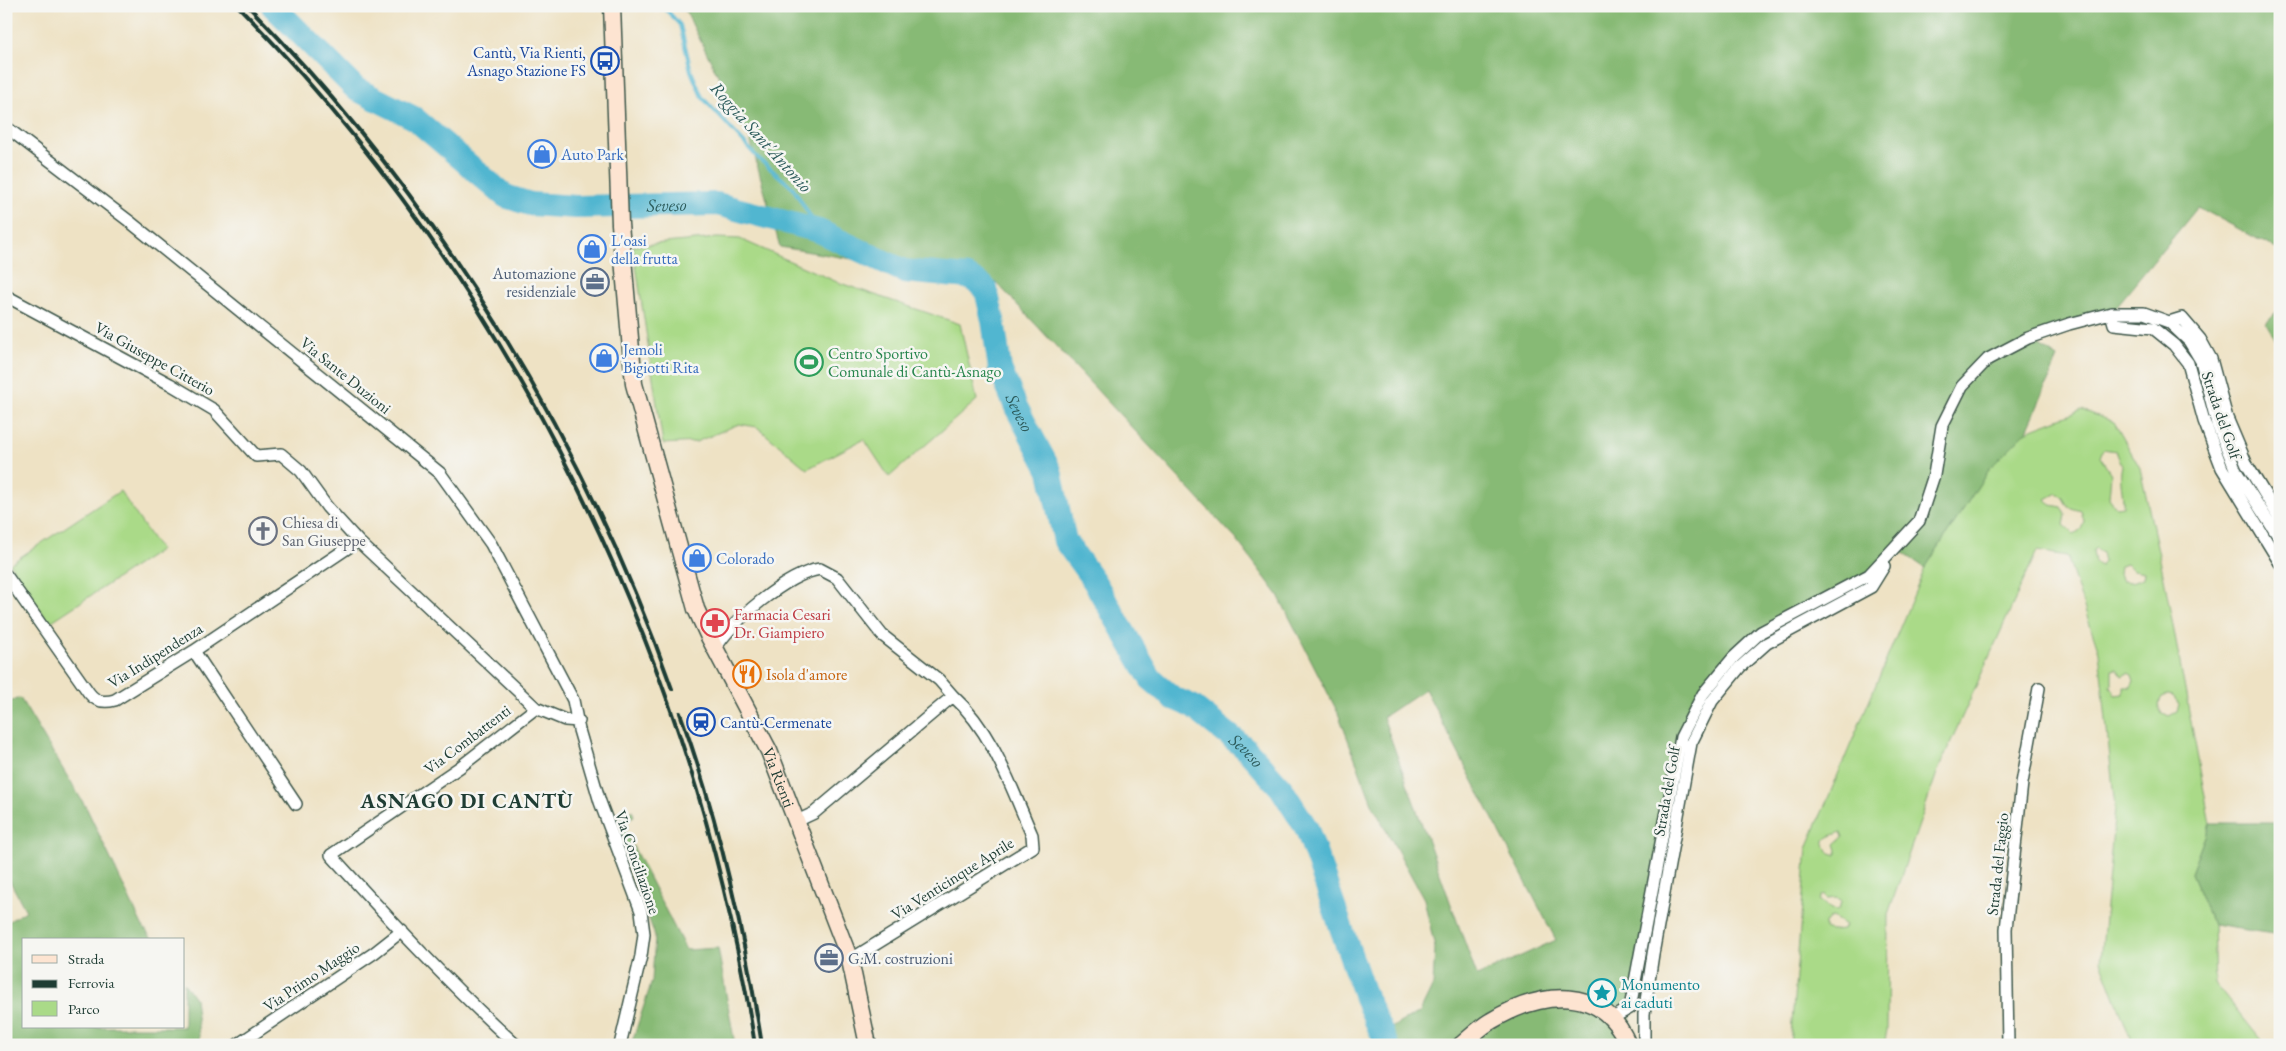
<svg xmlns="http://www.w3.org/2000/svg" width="2286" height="1051" font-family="'EB Garamond',serif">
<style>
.green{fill:#aada88;stroke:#648c5e;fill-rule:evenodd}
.forest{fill:#87ba74;stroke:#537c54;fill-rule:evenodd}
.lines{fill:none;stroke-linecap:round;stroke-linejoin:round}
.stream{stroke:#51b6d0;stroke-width:4}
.river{stroke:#51b6d0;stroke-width:24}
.street-casing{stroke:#3e564a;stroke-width:14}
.secondary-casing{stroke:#3e564a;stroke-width:19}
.street{stroke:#fff;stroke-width:11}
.secondary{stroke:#fde4d1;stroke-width:16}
.rail{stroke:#1f3d34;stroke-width:4}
.labels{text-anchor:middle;stroke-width:5;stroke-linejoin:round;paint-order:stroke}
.transit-label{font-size:16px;fill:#164399;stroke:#f6f6f2;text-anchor:end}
.shop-label{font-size:16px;fill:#366cbe;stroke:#f6f6f2;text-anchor:start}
.service-label{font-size:16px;fill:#4e5e75;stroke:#f6f6f2;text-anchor:end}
.leisure-label{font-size:16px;fill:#27864d;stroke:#f6f6f2;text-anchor:start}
.street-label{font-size:16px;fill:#1f3d34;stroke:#f6f6f2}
.worship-label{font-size:16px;fill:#5b616d;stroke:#f6f6f2;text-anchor:start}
.health-label{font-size:16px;fill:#be3a42;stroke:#f6f6f2;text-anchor:start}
.food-label{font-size:16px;fill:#c56008;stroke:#f6f6f2;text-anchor:start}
.culture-label{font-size:16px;fill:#0d838f;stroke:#f6f6f2;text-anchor:start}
.water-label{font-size:18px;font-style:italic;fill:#2c5b5b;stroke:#f6f6f2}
.district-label{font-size:21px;font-weight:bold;letter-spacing:1px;fill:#1f3d34;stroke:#f6f6f2}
</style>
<rect width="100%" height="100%" fill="#f6f6f2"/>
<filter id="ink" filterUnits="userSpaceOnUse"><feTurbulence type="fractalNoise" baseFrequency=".02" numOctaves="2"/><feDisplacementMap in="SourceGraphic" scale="10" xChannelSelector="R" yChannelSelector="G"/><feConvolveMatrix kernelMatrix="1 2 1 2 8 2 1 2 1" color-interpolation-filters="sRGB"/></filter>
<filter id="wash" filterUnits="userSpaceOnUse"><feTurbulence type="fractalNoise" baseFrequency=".0096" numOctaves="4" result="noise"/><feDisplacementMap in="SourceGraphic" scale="20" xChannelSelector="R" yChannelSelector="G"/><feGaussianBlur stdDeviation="1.12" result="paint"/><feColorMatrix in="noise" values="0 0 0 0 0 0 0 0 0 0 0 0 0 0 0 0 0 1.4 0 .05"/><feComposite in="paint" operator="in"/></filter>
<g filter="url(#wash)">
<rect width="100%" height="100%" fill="#eee2c4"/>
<path class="green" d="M 717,238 L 740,239 L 837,282 L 960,324 L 977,400 L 889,477 L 864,439 L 807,469 L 757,427 L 739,424 L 696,442 L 663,444 L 633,246 Z
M 2082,410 L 2114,422 L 2140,468 L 2164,578 L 2210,823 L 2191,873 L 2213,925 L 2215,983 L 2265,1045 L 2133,1045 L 2101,961 L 2115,808 L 2099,652 L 2067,556 L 2037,551 L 1938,770 L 1888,914 L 1887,1030 L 1884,1045 L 1790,1045 L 1807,848 L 1925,568 L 1990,468 L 2027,431 ZM 2103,449 L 2116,451 L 2122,466 C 2118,478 2124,493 2123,506 L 2116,507 L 2109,498 L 2111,474 L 2100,457 ZM 2057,493 L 2063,498 L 2068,507 L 2081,511 L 2084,521 L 2081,530 L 2074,534 L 2064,525 L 2066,515 L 2062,507 L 2051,505 L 2046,499 ZM 2096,548 L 2102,553 L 2104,561 L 2101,566 L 2095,563 L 2093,550 ZM 2127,564 L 2133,570 L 2144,572 L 2143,578 L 2131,582 L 2122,581 L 2119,575 L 2120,566 ZM 2117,669 L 2122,676 L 2128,673 L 2132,675 L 2134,681 L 2131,687 L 2124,687 L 2124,694 L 2115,695 L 2110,686 L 2112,683 L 2112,670 ZM 2168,695 L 2173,696 L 2179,704 L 2177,712 L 2169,716 L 2161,712 L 2158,704 L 2162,697 ZM 1841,832 L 1843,837 L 1835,844 L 1837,850 L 1837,856 L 1830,854 C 1819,837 1827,838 1841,832 ZM 1824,895 L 1827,899 L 1838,898 L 1841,901 L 1839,910 L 1831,909 L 1819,900 L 1821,896 ZM 1833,917 L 1845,925 L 1843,930 L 1831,931 L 1825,929 L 1825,923 L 1829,918 Z
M 120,491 L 160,550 L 49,623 L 10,564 Z"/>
<path class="forest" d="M 683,6 L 2280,6 L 2280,251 L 2198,207 L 2111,313 L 2029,339 L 2058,358 L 2027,431 L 1990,468 L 1925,568 L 1896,548 L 1869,575 L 1761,632 L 1733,658 L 1681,737 L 1630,1008 L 1632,1045 L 1373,1045 L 1384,1032 L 1420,1012 L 1433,985 L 1435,948 L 1424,899 L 1373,806 L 1338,713 L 1278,595 L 1236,539 L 997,283 L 780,247 L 750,139 ZM 1425,689 L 1556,940 L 1477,976 L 1383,717 Z
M 2280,309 L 2280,347 L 2266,323 Z
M 20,698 L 87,809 L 142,925 L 153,940 L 24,940 L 24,1027 L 184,1027 L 184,983 L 195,998 L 200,1045 L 6,1045 L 6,923 L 26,911 L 6,874 L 6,703 Z
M 632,810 L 634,816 L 621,823 L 686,950 L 718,948 L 735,1045 L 631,1045 L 652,981 L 655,936 L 616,825 L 616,821 Z
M 2210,823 L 2280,823 L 2280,935 L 2213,925 L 2191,873 Z"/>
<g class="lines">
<path class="stream" d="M 663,6 L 680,25 L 691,71 L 702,97 L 758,158 L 793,188 L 819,231"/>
<path class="river" id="s1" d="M 273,6 L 356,89 L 414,118 L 505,196 L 530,204 L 576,207 L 717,204 L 819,231 L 904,271 L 968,277 L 983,286 L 986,290 L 993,320 L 1000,369 L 1016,407 L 1050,471 L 1065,541 L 1094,581 L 1151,679 L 1173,698 L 1192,706 L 1245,748 L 1281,788 L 1307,829 L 1364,994 L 1387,1045"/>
</g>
</g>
<g filter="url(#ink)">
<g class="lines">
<defs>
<path id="street" d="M 6,127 L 129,221 L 440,473 L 491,544 L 573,700 L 579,730 L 600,802 L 641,911 L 644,934 L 641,956 L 620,1045
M 6,296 L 170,384 L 214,410 L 256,456 L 281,454 L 301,471 L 327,507 L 358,541 L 536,708
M 2111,313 L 2114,324 L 2153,328 L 2174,345 L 2188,363 L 2204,421 L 2222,468 L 2280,563
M 2169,322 L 2182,318 L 2200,339 L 2211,359 L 2227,418 L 2247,465 L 2280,519
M 6,575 L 89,693 C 96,702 104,703 115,700 L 194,651 L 358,541
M 715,649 C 732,621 787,574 820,569 L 837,578 L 882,635 L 939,680 L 953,696
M 194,651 L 296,804
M 797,821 L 814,813 L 953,696 C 993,732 1011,787 1032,835 L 1033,847 L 850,960
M 1611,1019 L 1630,1008 L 1681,737 L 1703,694 L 1733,658 L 1761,632 L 1869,575 L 1919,521 L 1934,475 L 1942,426 L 1962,386 L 1988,359 L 2028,338 L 2069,324 L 2111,313 L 2144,313 L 2169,322 L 2189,341 L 2201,361 L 2217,424 L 2236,471 L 2280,539
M 237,1045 L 374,953 L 402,931
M 516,1045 C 451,986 390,920 331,855 L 460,767 L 536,708 L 565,720 L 579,721
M 1644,1045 L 1644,1014 L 1653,954 L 1691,743 L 1712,701 L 1740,667 L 1767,643 L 1871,587 L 1884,566
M 2008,1045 L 2006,929 L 2022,783 L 2039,688"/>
<g id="secondary">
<path id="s2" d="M 612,6 L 620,224 L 634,384 L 696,609 L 708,635 L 769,751 L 850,960 L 868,1045"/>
<path d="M 1461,1045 C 1471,1037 1480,1027 1491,1021 C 1539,992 1603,982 1628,1045"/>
</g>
</defs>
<use href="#street" class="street-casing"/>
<use href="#secondary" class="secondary-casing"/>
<use href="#street" class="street"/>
<use href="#secondary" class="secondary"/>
<path class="rail" d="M 238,6 C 514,288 693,657 755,1045
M 250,8 C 437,199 583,437 672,689
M 680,713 C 719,820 744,932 762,1045"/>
</g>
</g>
<defs>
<symbol id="bus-ring" viewBox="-11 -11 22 22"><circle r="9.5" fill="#f6f6f2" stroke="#1a4fb4" stroke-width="1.5"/><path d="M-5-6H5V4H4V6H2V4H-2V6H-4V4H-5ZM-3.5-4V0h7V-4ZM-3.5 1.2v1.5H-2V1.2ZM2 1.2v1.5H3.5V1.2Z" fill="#1a4fb4"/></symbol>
<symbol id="shop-ring" viewBox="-11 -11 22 22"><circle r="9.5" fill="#f6f6f2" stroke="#3f7fe0" stroke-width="1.5"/><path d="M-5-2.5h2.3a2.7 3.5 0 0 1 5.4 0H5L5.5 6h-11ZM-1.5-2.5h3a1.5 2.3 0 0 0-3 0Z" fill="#3f7fe0"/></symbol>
<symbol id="office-ring" viewBox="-11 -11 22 22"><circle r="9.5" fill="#f6f6f2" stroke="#5c6f8a" stroke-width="1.5"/><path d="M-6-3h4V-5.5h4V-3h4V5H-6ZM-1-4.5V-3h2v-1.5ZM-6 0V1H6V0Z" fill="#5c6f8a"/></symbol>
<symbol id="stadium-ring" viewBox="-11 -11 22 22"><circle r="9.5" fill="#f6f6f2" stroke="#2e9e5b" stroke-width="1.5"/><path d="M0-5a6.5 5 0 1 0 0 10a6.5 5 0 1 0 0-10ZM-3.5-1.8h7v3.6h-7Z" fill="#2e9e5b"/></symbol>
<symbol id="church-ring" viewBox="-11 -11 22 22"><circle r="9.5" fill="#f6f6f2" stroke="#6b7280" stroke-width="1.5"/><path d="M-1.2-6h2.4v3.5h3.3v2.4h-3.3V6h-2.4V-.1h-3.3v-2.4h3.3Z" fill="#6b7280"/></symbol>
<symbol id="pharmacy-ring" viewBox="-11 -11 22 22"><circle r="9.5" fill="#f6f6f2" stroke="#e0444e" stroke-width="1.5"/><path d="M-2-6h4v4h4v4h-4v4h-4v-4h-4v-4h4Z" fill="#e0444e"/></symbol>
<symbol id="restaurant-ring" viewBox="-11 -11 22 22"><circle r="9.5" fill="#f6f6f2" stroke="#e8710a" stroke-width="1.5"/><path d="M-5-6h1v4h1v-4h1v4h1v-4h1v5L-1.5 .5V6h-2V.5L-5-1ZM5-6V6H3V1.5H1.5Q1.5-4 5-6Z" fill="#e8710a"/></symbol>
<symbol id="station-ring" viewBox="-11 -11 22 22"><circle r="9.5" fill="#f6f6f2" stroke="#1a4fb4" stroke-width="1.5"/><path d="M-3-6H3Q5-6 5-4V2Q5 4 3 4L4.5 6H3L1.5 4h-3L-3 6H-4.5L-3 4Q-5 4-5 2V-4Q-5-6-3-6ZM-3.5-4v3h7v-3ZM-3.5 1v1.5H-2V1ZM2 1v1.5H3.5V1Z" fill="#1a4fb4"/></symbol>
<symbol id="sight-ring" viewBox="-11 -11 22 22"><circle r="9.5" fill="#f6f6f2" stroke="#0f9aa8" stroke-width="1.5"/><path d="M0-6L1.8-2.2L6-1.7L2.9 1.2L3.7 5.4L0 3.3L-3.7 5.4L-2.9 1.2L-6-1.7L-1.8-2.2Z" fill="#0f9aa8"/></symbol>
</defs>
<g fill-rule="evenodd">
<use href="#bus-ring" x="589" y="45" width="32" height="32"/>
<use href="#shop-ring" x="526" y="138" width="32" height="32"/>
<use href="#shop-ring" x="576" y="233" width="32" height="32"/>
<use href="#office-ring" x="579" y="266" width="32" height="32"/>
<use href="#shop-ring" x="588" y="342" width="32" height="32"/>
<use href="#stadium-ring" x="793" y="346" width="32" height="32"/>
<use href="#church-ring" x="247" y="515" width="32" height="32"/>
<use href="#shop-ring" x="681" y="542" width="32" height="32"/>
<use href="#pharmacy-ring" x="699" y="607" width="32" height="32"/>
<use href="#restaurant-ring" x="731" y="658" width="32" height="32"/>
<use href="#station-ring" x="685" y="706" width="32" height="32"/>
<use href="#office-ring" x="813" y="942" width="32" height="32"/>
<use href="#sight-ring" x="1586" y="977" width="32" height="32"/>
</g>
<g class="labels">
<g class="transit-label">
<text x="586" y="58">Cantù, Via Rienti,<tspan x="586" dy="18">Asnago Stazione FS</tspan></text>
<text x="720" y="728" text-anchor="start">Cantù-Cermenate</text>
</g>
<g class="shop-label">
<text x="561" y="160">Auto Park</text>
<text x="611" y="246">L'oasi<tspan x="611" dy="18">della frutta</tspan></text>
<text x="623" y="355">Jemoli<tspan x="623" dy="18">Bigiotti Rita</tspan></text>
<text x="716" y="564">Colorado</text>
</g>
<g class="service-label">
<text x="576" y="279">Automazione<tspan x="576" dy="18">residenziale</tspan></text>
<text x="848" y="964" text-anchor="start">G.M. costruzioni</text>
</g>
<g class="leisure-label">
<text x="828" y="359">Centro Sportivo<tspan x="828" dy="18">Comunale di Cantù-Asnago</tspan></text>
</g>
<g class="street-label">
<text transform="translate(155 358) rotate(29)" y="6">Via Giuseppe Citterio</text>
<text transform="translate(346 375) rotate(39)" y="6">Via Sante Duzioni</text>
<text transform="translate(2222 415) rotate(71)" y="6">Strada del Golf</text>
<text transform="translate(155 655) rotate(-32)" y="6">Via Indipendenza</text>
<text transform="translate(467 739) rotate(-37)" y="6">Via Combattenti</text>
<text dy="6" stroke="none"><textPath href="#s2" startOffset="800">Via Rienti</textPath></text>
<text transform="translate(1666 791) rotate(-80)" y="6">Strada del Golf</text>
<text transform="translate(638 862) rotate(71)" y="6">Via Conciliazione</text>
<text transform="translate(1997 864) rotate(-84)" y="6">Strada del Faggio</text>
<text transform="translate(952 878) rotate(-32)" y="6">Via Venticinque Aprile</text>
<text transform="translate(311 976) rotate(-34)" y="6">Via Primo Maggio</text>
</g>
<g class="worship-label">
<text x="282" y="528">Chiesa di<tspan x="282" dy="18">San Giuseppe</tspan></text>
</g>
<g class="health-label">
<text x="734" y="620">Farmacia Cesari<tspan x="734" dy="18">Dr. Giampiero</tspan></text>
</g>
<g class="food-label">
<text x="766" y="680">Isola d'amore</text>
</g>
<g class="culture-label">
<text x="1621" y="990">Monumento<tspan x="1621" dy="18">ai caduti</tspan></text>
</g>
<g class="water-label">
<text transform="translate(761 137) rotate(48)" y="6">Roggia Sant'Antonio</text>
<text dy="6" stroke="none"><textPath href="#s1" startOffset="465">Seveso</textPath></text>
<text dy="6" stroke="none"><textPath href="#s1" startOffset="930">Seveso</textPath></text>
<text dy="6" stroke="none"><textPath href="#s1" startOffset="1350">Seveso</textPath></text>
</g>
<g class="district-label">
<text x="467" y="808">ASNAGO DI CANTÙ</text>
</g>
</g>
<rect width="2286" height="1051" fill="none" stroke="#f6f6f2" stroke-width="25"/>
<rect x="22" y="938" width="162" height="90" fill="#f6f6f2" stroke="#a0aca6"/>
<rect x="32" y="955" width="25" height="8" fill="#fde4d1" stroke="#a0aca6"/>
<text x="68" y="964" font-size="15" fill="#1f3d34">Strada</text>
<rect x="32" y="980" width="25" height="8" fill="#1f3d34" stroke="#a0aca6"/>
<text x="68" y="988" font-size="15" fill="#1f3d34">Ferrovia</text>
<rect x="32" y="1001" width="25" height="15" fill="#aada88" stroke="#a0aca6"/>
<text x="68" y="1014" font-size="15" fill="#1f3d34">Parco</text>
</svg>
